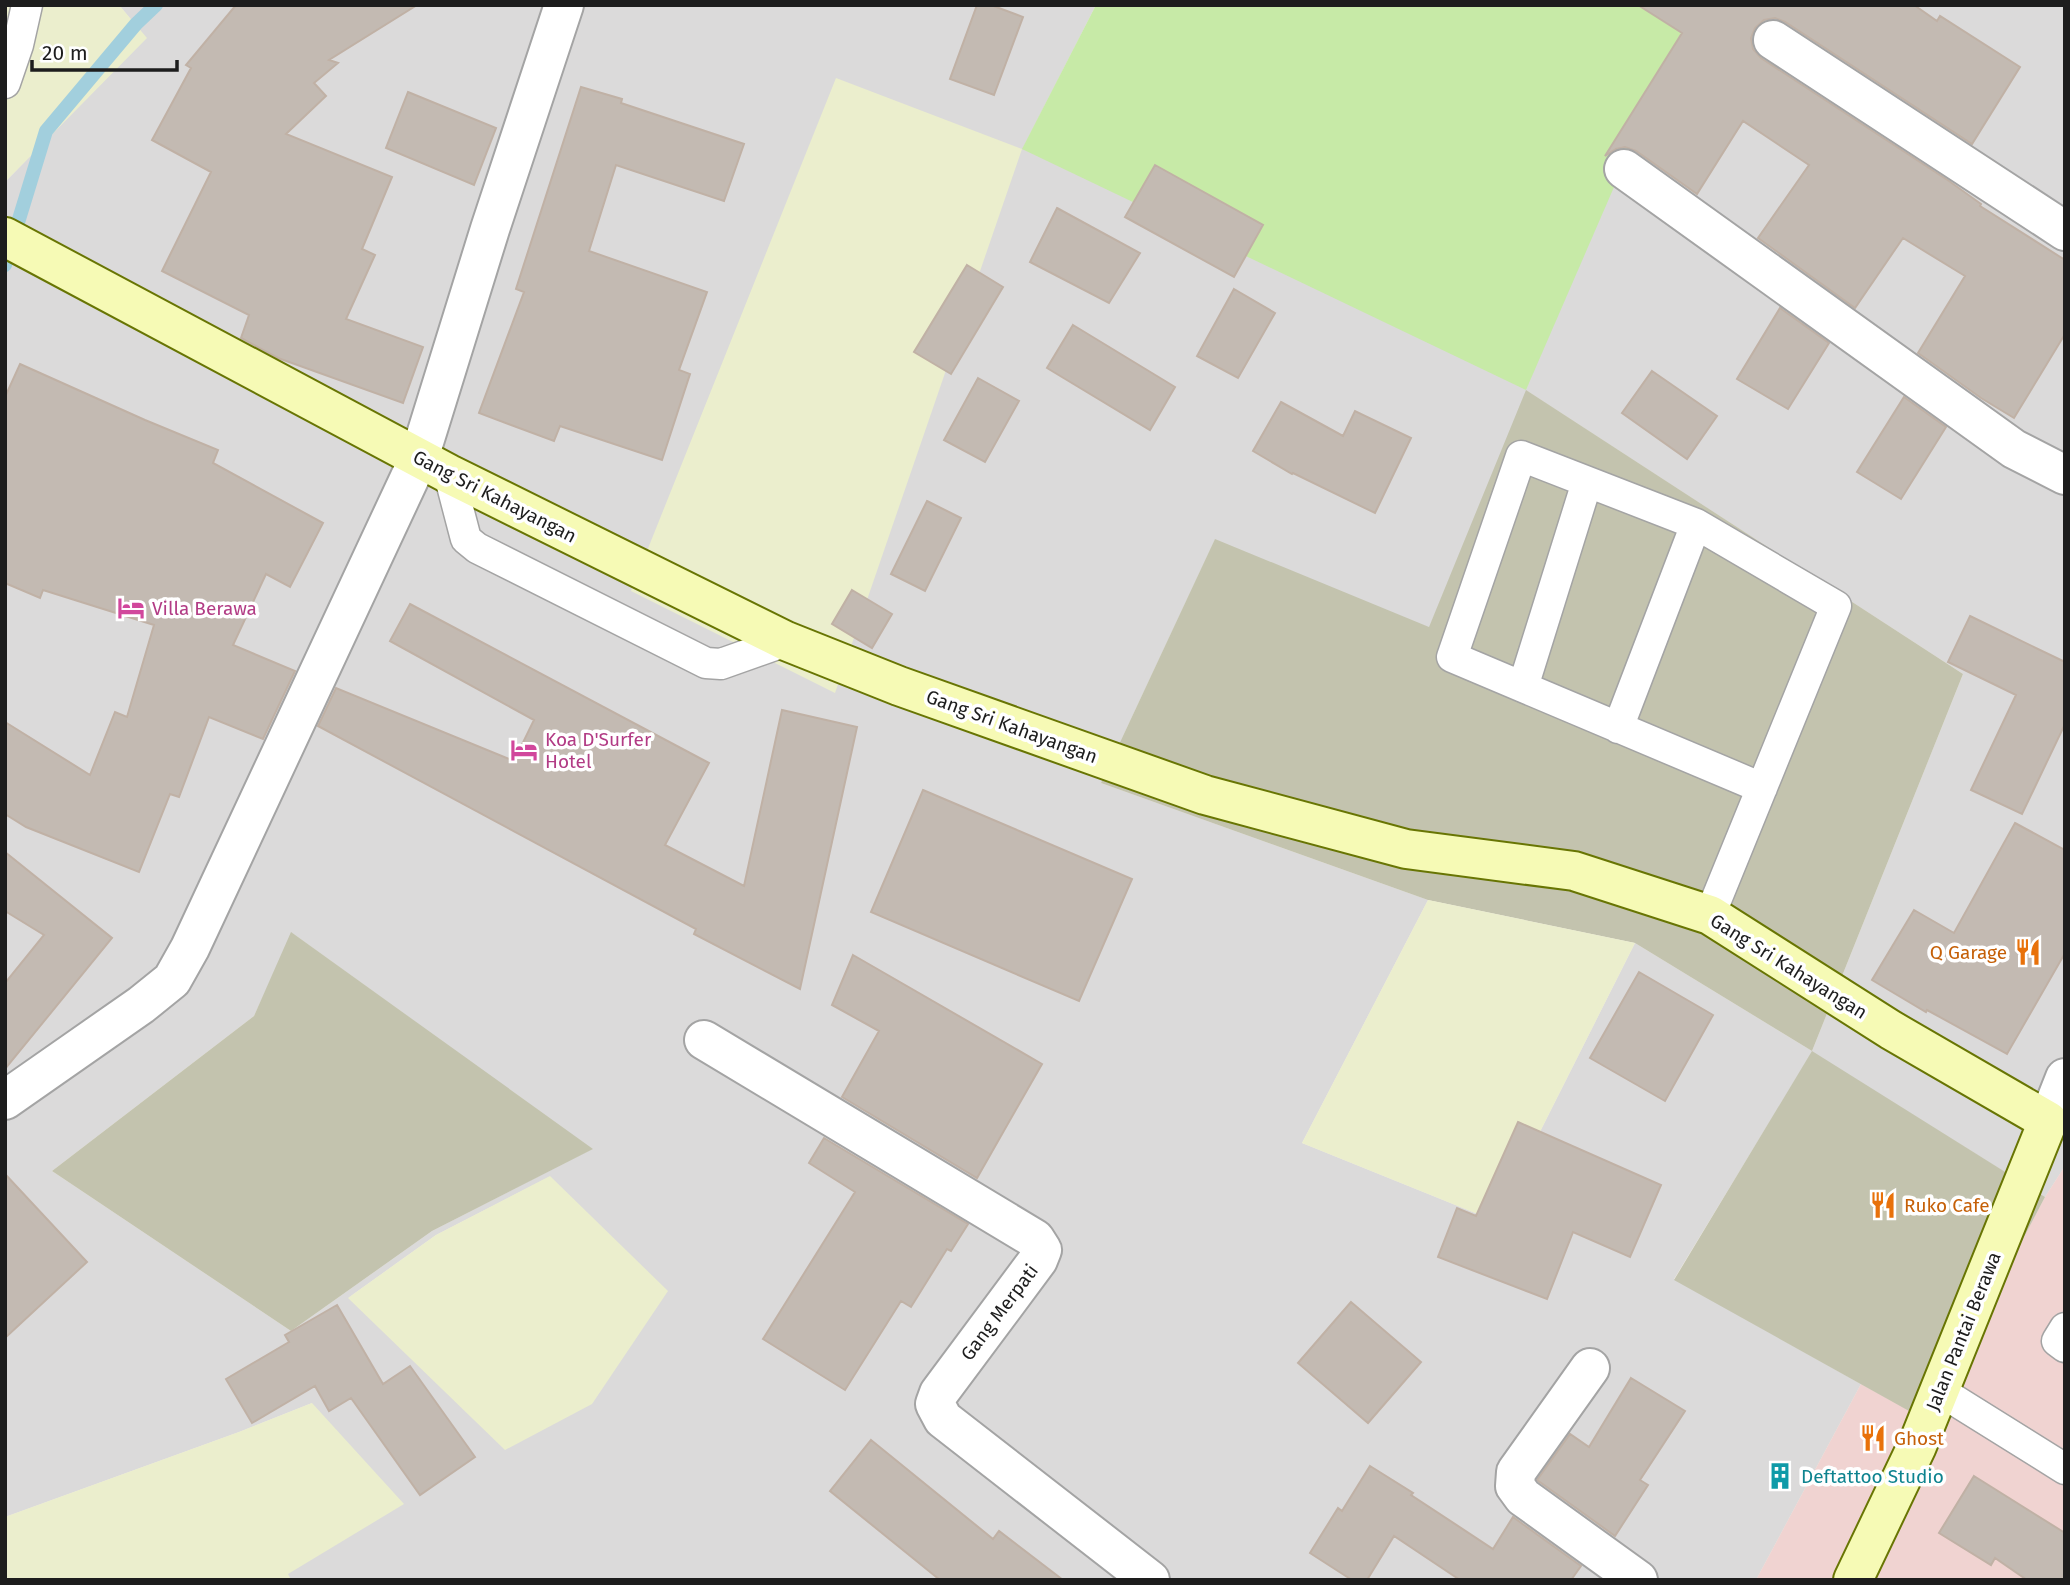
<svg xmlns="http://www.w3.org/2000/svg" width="2070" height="1585" font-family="'Fira Sans',sans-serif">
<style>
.residential{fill:#dbdada;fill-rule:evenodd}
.commercial{fill:#f0d3d1}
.construction{fill:#c3c3ae}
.farmland{fill:#ebeecd}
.grass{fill:#c7eaa7}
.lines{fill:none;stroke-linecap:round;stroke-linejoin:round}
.stream{stroke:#a2cfdd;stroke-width:14}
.building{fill:#c3bab2;stroke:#c0b1a5;stroke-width:2}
.lane-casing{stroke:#a4a4a4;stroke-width:33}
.street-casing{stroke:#a4a4a4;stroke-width:42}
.secondary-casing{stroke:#687503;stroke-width:42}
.lane{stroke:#fff;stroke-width:30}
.street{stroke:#fff;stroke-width:38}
.secondary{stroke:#f6fab5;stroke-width:38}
.labels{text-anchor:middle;stroke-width:7;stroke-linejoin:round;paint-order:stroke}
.street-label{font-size:19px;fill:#1d1d1d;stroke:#fff}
.hotel-label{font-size:19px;fill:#b23c85;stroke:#fff;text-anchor:start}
.food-label{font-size:19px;fill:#c56008;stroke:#fff;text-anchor:start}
.culture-label{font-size:19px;fill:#0d838f;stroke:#fff;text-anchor:start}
</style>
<rect width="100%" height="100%" fill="#efebe3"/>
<path class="residential" d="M 119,5 L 1096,5 L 1023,148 L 1693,5 L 2065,5 L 2065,1166 L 2045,1197 L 1812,1052 L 1674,1279 L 1861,1384 L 1756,1580 L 291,1580 L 287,1575 L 312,1403 L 239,1432 L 5,1517 L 5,182 L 146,38 ZM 1527,391 L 1963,674 L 1812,1051 L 1635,943 L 1495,1221 L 1302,1143 L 1428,900 L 1101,783 L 1215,540 L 1429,628 ZM 292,933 L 592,1149 L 432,1231 L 291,1331 L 52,1171 L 254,1016 ZM 549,1177 L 348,1298 L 436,1235 Z"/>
<path class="commercial" d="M 2065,1166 L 2065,1580 L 1756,1580 L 1861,1384 L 1927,1420 L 2045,1197 Z"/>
<path class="construction" d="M 1526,390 L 1963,674 L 1812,1051 L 2045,1197 L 1927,1421 L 1674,1280 L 1812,1051 L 1635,943 L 1428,900 L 1101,783 L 1215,539 L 1429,627 Z
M 291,932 L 593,1149 L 432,1231 L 291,1331 L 52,1171 L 254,1016 Z"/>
<path class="farmland" d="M 5,5 L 119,5 L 147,38 L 5,182 Z
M 836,78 L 1022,149 L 835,693 L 631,591 Z
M 1428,900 L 1635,943 L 1495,1221 L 1302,1143 Z
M 550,1176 L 668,1291 L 592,1404 L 505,1450 L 348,1298 L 436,1235 Z
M 312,1403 L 404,1504 L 288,1574 L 291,1580 L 5,1580 L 5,1517 L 239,1432 Z"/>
<path class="grass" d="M 1096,5 L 1693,5 L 1526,390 L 1022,149 Z"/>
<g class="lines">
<path class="stream" d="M 5,265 L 46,131 L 136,24 L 156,5"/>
</g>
<path class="building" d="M 236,5 L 417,5 L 329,60 L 338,63 L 314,83 L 326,96 L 286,134 L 392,177 L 362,249 L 375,255 L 346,319 L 423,347 L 403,403 L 278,358 L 241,338 L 249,315 L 162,271 L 211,172 L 152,140 L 191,68 L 186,65 Z
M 977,5 L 991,5 L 1023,17 L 994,95 L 950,79 Z
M 1638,5 L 1914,5 L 1937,21 L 1940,16 L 2020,67 L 1972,144 L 1785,22 L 1775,18 L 1764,20 L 1755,28 L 1751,38 L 1753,49 L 1761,58 L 1949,181 L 1981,204 L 1980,206 L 2065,260 L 2065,334 L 2014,418 L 1981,398 L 1918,353 L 1965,276 L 1903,238 L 1855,308 L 1758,238 L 1809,165 L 1743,121 L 1697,194 L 1636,151 L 1625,147 L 1616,149 L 1605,156 L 1682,33 Z
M 581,87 L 622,99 L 621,103 L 744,144 L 724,201 L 616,165 L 589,251 L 707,292 L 679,370 L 690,374 L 662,460 L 560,426 L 554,441 L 479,413 L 524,292 L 516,289 Z
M 408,92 L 496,128 L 474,185 L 386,148 Z
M 1155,165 L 1263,225 L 1234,277 L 1125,217 Z
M 1057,208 L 1140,253 L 1109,303 L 1030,262 Z
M 967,265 L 1003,287 L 951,374 L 914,352 Z
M 1234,289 L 1275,313 L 1238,378 L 1197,356 Z
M 1780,308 L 1829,343 L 1788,409 L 1737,379 Z
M 1073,325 L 1175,387 L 1150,430 L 1047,368 Z
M 20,364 L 145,420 L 218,450 L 213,463 L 323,523 L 290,587 L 266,574 L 233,645 L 295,671 L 263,739 L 209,717 L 179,797 L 170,794 L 139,872 L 26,827 L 5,814 L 5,722 L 90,775 L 115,712 L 127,717 L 154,625 L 43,590 L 40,598 L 5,583 L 5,397 Z
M 1652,371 L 1717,416 L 1687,459 L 1622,413 Z
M 978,378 L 1019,401 L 985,462 L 944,440 Z
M 1904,397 L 1946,427 L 1901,499 L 1857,472 Z
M 1281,402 L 1343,436 L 1355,411 L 1411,438 L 1375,513 L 1293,473 L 1292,474 L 1253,451 Z
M 927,501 L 961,518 L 925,591 L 891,574 Z
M 852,590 L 892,614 L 872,648 L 832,624 Z
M 410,604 L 709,763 L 665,845 L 744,886 L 782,710 L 857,727 L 800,989 L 694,934 L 696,929 L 318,726 L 336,688 L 514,761 L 534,720 L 390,641 Z
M 1970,616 L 2065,662 L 2065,724 L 2022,814 L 1971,790 L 2016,695 L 1948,662 Z
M 923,790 L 1132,879 L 1079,1001 L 871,912 Z
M 2015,823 L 2065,850 L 2065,953 L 2007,1054 L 1927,1010 L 1926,1012 L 1872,980 L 1914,910 L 1954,933 Z
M 5,852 L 112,938 L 5,1069 L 5,983 L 44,935 L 5,911 Z
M 853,955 L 1042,1064 L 977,1178 L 842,1097 L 879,1031 L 832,1005 Z
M 1639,972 L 1713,1015 L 1665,1101 L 1590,1058 Z
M 1518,1122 L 1661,1185 L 1630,1257 L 1573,1232 L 1547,1299 L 1438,1257 L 1457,1208 L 1476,1216 Z
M 824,1138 L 968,1224 L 951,1251 L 947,1249 L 911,1307 L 901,1301 L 845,1390 L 763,1339 L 855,1192 L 809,1163 Z
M 5,1174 L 87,1262 L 5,1338 Z
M 1351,1302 L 1421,1362 L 1368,1423 L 1298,1363 Z
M 337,1305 L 383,1384 L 410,1366 L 475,1457 L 420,1495 L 351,1398 L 329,1411 L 315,1386 L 252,1423 L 226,1379 L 289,1342 L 285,1335 Z
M 1631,1378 L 1685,1411 L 1640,1480 L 1648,1485 L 1615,1536 L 1537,1480 L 1570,1434 L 1589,1447 Z
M 871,1440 L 993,1539 L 999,1531 L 1063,1580 L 940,1580 L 830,1491 Z
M 1370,1466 L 1413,1493 L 1411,1495 L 1493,1549 L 1513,1517 L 1581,1566 L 1571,1580 L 1460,1580 L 1394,1536 L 1367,1580 L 1352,1580 L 1310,1553 L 1338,1508 L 1342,1511 Z
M 1974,1476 L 2065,1533 L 2065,1580 L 2027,1580 L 1995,1558 L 1991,1565 L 1939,1533 Z"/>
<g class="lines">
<defs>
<path id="lane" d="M 5,83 L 18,45 L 27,5
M 449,474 L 466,539 L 477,548 L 706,663 L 721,664 L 786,641
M 1523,687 L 1587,482
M 1618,728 L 1696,524
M 1710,915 L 1836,606 L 1696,524 L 1521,456 L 1452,657 L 1762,788
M 2065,1328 L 2057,1341 L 2065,1347
M 1940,1391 L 2065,1469"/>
<path id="street" d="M 1773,40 L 2065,231
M 1624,169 L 2014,449 L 2065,475
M 704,1040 L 1035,1239 L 1042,1250 L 1038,1260 L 939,1393 L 935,1404 L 943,1419 L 1150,1580
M 5,1100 L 141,1005 L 172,980 L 190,948 L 419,458 L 490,229 L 564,5
M 2048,1121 L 2065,1078
M 1590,1368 L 1516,1472 L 1515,1486 L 1523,1497 L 1638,1580"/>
<path id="secondary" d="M 5,237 L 449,474 L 786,641 L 899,686 L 1205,795 L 1406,849 L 1574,871 L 1710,915 L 1891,1030 L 2048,1121 L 1917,1446 L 1853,1580"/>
</defs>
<use href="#lane" class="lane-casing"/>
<use href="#street" class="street-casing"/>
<use href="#secondary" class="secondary-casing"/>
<use href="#lane" class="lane"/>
<use href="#street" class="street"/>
<use href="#secondary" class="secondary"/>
</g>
<defs>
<symbol id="hotel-bare" viewBox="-9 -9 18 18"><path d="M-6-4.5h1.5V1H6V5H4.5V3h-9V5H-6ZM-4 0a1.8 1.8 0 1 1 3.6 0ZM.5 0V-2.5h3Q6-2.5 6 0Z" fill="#d1479c" stroke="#fff" stroke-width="2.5" paint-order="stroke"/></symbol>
<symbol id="restaurant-bare" viewBox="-9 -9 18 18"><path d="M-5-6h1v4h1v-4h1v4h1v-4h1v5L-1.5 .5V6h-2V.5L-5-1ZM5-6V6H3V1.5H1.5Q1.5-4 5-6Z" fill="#e8710a" stroke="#fff" stroke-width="2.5" paint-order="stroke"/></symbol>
<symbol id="building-bare" viewBox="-9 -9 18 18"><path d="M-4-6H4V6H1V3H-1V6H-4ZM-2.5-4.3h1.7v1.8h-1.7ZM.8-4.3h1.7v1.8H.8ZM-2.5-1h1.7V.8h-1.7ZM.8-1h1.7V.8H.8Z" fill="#0f9aa8" stroke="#fff" stroke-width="2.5" paint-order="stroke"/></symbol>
</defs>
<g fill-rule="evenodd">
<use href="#hotel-bare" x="112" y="589" width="38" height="38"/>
<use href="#hotel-bare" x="505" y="731" width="38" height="38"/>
<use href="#restaurant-bare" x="2009" y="933" width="38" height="38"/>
<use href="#restaurant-bare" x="1864" y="1186" width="38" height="38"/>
<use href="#restaurant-bare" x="1854" y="1419" width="38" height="38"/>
<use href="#building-bare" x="1761" y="1457" width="38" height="38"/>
</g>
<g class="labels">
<g class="street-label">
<text transform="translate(495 496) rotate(27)" y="7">Gang Sri Kahayangan</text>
<text transform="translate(1012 726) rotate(20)" y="7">Gang Sri Kahayangan</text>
<text transform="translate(1789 966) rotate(32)" y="7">Gang Sri Kahayangan</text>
<text transform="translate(999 1312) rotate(-53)" y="7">Gang Merpati</text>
<text transform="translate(1963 1331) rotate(-68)" y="7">Jalan Pantai Berawa</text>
</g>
<g class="hotel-label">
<text x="152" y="615">Villa Berawa</text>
<text x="545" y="746">Koa D'Surfer<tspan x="545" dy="22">Hotel</tspan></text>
</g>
<g class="food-label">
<text x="2007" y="959" text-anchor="end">Q Garage</text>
<text x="1904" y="1212">Ruko Cafe</text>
<text x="1894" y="1445">Ghost</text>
</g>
<g class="culture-label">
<text x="1801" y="1483">Deftattoo Studio</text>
</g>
</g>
<rect width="2070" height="1585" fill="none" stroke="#1d1d1d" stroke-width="14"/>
<path d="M32 60v10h145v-10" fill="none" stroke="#1d1d1d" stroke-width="3.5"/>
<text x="42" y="60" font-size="21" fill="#1d1d1d" stroke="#ffffff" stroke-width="5" paint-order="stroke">20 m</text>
</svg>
